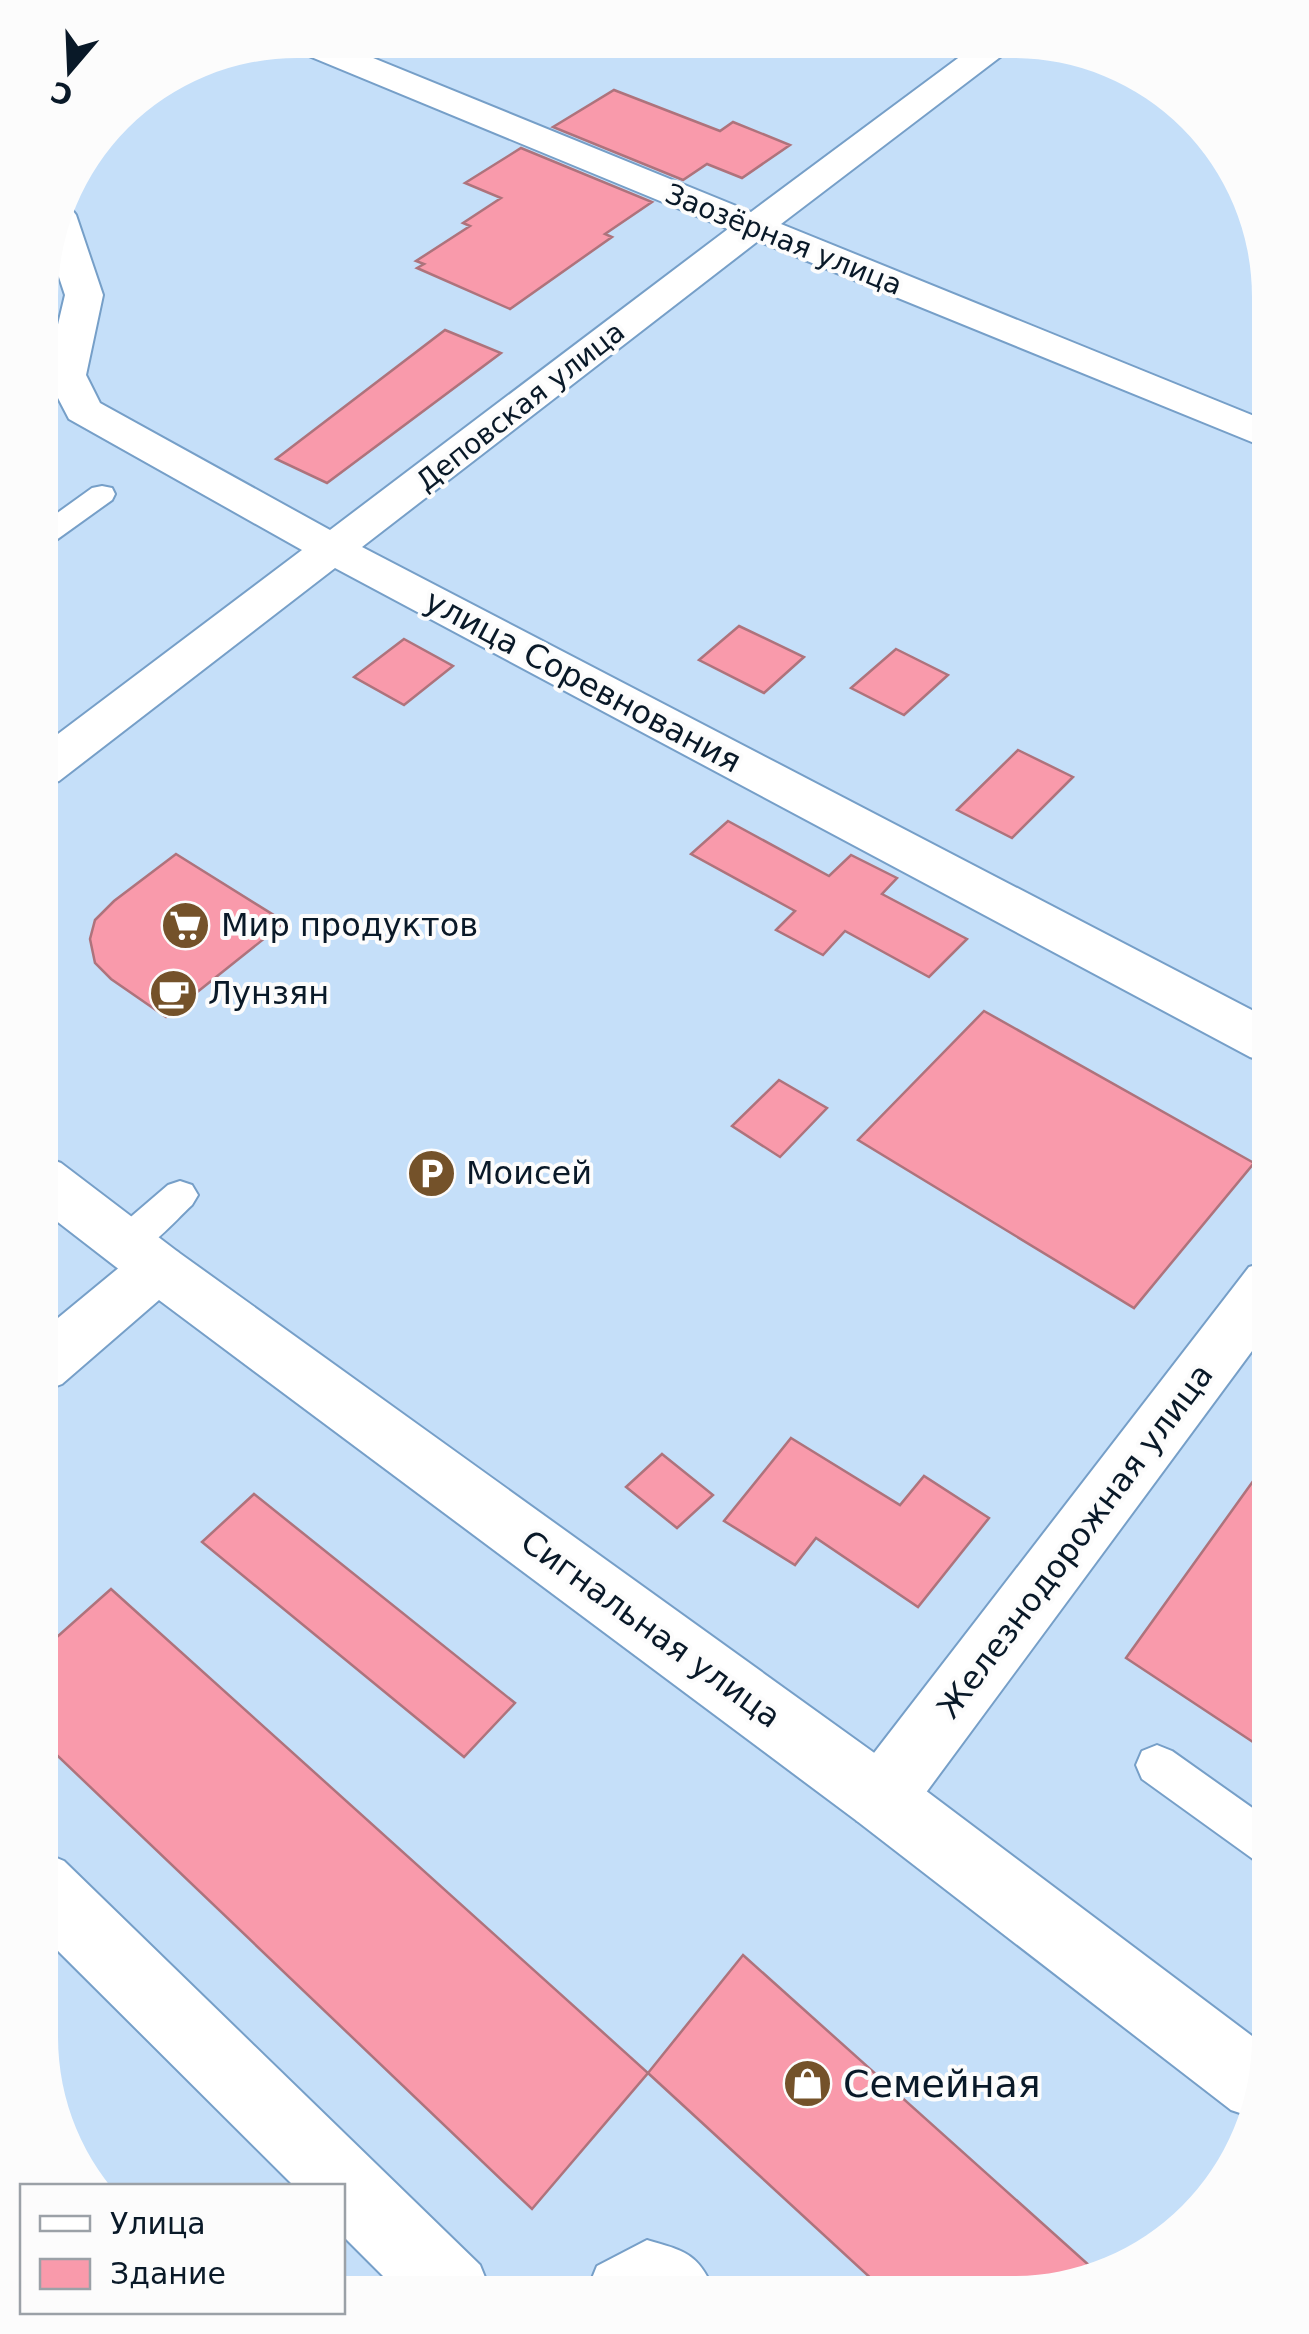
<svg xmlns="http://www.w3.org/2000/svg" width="1309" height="2334" font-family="'DejaVu Sans',sans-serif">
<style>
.building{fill:#f99aab;stroke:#ae737c;stroke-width:2.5}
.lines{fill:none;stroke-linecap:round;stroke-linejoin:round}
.lane-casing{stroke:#769fc8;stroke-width:4}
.street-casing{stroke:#769fc8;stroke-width:4}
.secondary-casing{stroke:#769fc8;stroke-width:4}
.lane{fill:#fff;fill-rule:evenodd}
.street{fill:#fff;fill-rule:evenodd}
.secondary{fill:#fff;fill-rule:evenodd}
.labels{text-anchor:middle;stroke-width:8;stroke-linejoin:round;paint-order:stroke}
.far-street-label{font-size:28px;fill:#091928;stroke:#fcfcfc}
.street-label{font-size:32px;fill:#091928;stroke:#fcfcfc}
.poi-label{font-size:32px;fill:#091928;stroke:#fcfcfc;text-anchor:start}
.near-poi-label{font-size:38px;fill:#091928;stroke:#fcfcfc;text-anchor:start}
</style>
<rect width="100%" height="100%" fill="#c5dff9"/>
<path class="building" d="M 614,90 L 720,131 L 733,122 L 790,145 L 742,178 L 707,164 L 683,180 L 553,127 Z
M 521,148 L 652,202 L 605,234 L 612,237 L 510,309 L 417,268 L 424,264 L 416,261 L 470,226 L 463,223 L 501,198 L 465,183 Z
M 445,330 L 501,353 L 327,483 L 276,459 Z
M 739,626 L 804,657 L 764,693 L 699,660 Z
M 404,639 L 453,666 L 404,705 L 354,677 Z
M 896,649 L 948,675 L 904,715 L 851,688 Z
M 1018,750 L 1073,777 L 1012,838 L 957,810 Z
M 728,821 L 829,876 L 851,855 L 897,878 L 882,894 L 967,939 L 929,977 L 845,931 L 823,955 L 776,930 L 795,911 L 691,854 Z
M 176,854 L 285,922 L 166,1017 L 111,979 L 95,963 L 90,939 L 95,920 L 114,901 Z
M 984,1011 L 1254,1163 L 1134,1308 L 858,1140 Z
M 779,1080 L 827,1108 L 780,1157 L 732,1126 Z
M 791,1438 L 900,1505 L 924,1476 L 989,1518 L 918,1607 L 816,1538 L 795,1565 L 724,1521 Z
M 662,1454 L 713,1495 L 677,1528 L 626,1487 Z
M 1269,1459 L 1268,1752 L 1126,1658 Z
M 254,1494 L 515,1703 L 464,1757 L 202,1542 Z
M 111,1589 L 648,2073 L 532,2209 L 40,1739 L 40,1652 Z
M 743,1955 L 1101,2276 L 1013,2294 L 888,2294 L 648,2073 Z"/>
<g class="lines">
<defs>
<path id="lane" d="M 102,486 L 112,488 L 115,494 L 112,500 L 52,543 L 42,545 L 42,524 L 92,488 Z
M 180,1181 L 192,1185 L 198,1195 L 192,1205 C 171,1224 142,1263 112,1253 L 107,1243 L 112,1233 L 168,1185 Z
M 1157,1745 L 1172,1751 L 1268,1819 L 1268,1865 L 1253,1859 L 1142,1779 L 1136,1765 L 1142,1751 Z"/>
<path id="street" d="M 296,40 L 329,40 L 751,212 L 977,44 L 1016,45 L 781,224 L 1269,422 L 1269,449 L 758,241 L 362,547 L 1269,1019 L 1269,1063 L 1250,1057 L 335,568 L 59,781 L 42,786 L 42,746 L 302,550 L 69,419 L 46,375 L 65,295 L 48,244 L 60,205 L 70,207 L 76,215 L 103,295 L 86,375 L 100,403 L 330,530 L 728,229 L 287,47 L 284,42 Z
M 41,1156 L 61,1163 L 178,1252 L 186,1268 L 178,1284 L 158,1291 L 138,1284 L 41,1209 Z
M 1269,1261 L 1269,1328 L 905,1821 L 881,1830 L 857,1821 L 848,1798 L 857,1775 L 1249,1267 Z
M 40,1851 L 64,1861 L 480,2265 L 491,2292 L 399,2292 L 342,2235 L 342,2186 L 294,2186 L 40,1933 Z
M 647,2240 C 686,2251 699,2254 715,2293 L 586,2293 L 597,2266 Z"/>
<path id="secondary" d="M 158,1245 L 178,1252 L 905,1775 L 1268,2048 L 1246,2115 L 1231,2110 L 857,1821 L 159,1300 L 62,1384 L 41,1392 L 41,1332 L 138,1252 Z"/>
</defs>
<use href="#lane" class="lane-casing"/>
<use href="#street" class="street-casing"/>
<use href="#secondary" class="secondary-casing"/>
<use href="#lane" class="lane"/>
<use href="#street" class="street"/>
<use href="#secondary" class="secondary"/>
</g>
<defs>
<symbol id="supermarket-disc" viewBox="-11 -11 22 22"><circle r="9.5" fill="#74522a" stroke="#fcfcfc"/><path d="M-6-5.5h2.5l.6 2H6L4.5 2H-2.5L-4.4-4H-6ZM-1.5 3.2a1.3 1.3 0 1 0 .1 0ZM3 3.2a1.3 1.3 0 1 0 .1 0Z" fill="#fff"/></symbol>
<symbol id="cafe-disc" viewBox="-11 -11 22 22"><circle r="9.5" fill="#74522a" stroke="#fcfcfc"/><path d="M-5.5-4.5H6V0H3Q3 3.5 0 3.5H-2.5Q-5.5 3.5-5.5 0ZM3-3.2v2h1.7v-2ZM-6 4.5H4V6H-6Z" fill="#fff"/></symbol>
<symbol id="parking-disc" viewBox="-11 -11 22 22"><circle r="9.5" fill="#74522a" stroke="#fcfcfc"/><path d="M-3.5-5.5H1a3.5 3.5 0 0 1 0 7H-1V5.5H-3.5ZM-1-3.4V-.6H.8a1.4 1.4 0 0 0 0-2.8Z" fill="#fff"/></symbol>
<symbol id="shop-disc" viewBox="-11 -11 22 22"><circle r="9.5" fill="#74522a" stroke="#fcfcfc"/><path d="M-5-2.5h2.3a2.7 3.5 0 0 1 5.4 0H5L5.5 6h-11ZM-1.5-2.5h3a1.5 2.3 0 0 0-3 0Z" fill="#fff"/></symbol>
</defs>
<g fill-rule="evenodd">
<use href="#supermarket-disc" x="158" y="898" width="55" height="55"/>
<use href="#cafe-disc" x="146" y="966" width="55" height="55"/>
<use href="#parking-disc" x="404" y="1146" width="55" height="55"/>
<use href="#shop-disc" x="780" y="2056" width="55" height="55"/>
</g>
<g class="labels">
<g class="far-street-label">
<text transform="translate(784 239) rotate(22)" y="10">Заозёрная улица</text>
<text transform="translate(520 406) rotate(-38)" y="10">Деповская улица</text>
</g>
<g class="street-label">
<text transform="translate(583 681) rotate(28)" y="11">улица Соревнования</text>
<text transform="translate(1075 1541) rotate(-53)" y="11">Железнодорожная улица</text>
<text transform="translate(651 1629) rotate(36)" y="11">Сигнальная улица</text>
</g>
<g class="poi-label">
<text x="221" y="936">Мир продуктов</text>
<text x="208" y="1004">Лунзян</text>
<text x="466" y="1184">Моисей</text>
</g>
<g class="near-poi-label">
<text x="843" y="2097">Семейная</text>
</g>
</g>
<path d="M0 0H1309V2334H0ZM297 58H1013A239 239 0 0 1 1252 297V2037A239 239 0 0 1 1013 2276H297A239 239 0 0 1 58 2037V297A239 239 0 0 1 297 58Z" fill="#fcfcfc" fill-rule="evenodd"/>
<rect x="20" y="2184" width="325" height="130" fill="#fcfcfc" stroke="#9ba1a7" stroke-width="2.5"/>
<rect x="40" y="2216" width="50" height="15" fill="#ffffff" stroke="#9ba1a7" stroke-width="2.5"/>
<text x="110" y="2234" font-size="30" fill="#091928">Улица</text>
<rect x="40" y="2259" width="50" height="30" fill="#f99aab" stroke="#9ba1a7" stroke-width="2.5"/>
<text x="110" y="2284" font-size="30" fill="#091928">Здание</text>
<g transform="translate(70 70) rotate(199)" stroke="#fcfcfc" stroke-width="8" paint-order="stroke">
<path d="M0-8L18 38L0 25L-18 38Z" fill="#091928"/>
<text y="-15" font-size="28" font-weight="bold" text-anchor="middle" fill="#091928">С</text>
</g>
</svg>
